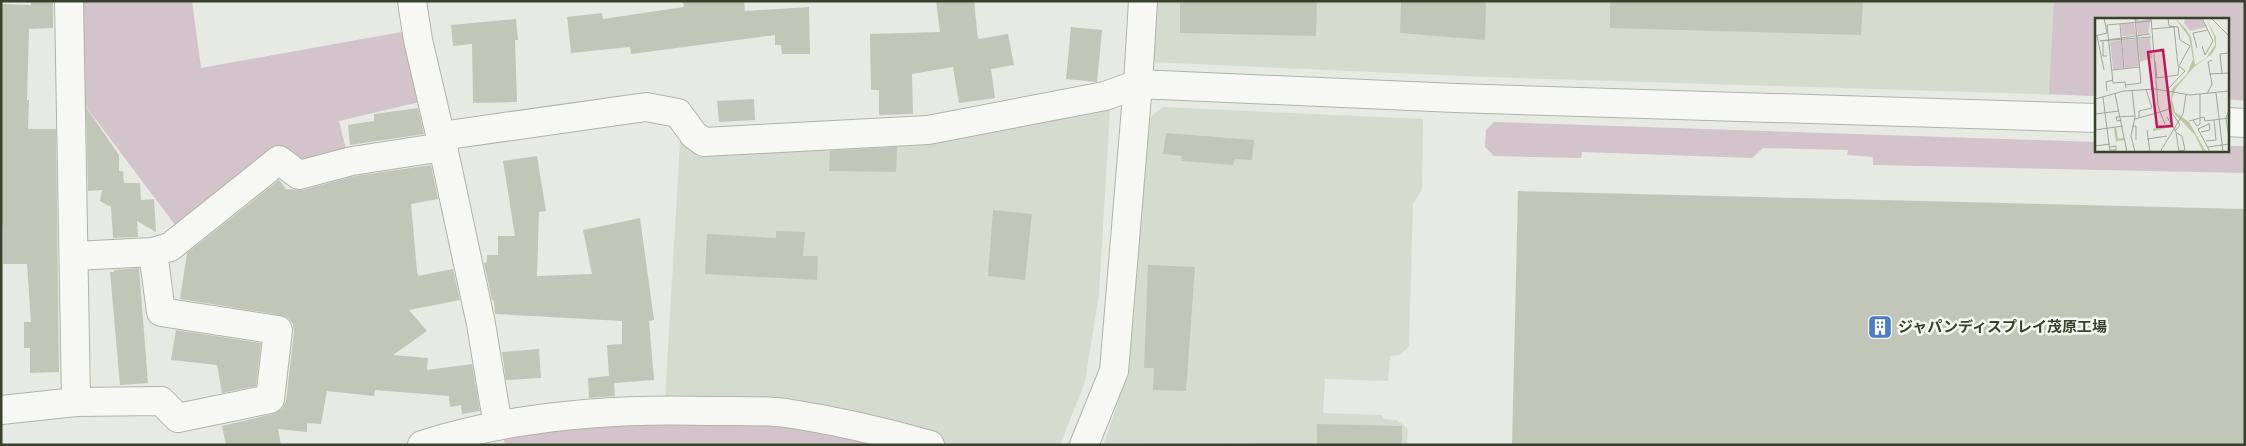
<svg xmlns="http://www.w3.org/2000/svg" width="2246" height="446" font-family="Figtree,'Noto Sans JP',sans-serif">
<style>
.built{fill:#d6dbd0}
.green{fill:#d3c3cb}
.building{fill:#c1c6b9}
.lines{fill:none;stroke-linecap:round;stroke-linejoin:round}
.minor-casing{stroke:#afb4a7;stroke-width:30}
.tertiary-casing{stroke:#afb4a7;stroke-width:30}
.minor{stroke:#f7f8f4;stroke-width:28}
.tertiary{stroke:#f7f8f4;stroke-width:28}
.labels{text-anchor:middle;stroke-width:5;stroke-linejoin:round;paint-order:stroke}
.poi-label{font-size:15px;font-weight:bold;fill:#38412b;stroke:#f5f7f1;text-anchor:start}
.inset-river{fill:none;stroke:#bcc89f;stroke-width:2.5}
.inset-road{fill:none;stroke:#a1a699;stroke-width:1}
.view{fill:#c2185b;fill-opacity:0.15;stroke:#c2185b;stroke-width:2.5}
.inset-edge{fill:none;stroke:#38412b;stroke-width:2.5}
</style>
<rect width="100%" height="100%" fill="#e7eae2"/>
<path class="built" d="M 1154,1 L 2245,1 L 2245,101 L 2227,100 L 2227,19 L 2096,19 L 2096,96 L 1486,77 L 1149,62 Z
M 1106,106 L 1110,109 L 1099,294 L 1085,382 L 1060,445 L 950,445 L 930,437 L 665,399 L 681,126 L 697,148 Z
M 1163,107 L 1423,119 L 1422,190 L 1413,204 L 1409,346 L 1400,355 L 1390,356 L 1388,381 L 1325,379 L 1323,413 L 1382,415 L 1384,419 L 1397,420 L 1408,429 L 1407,445 L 1104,443 L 1122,390 L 1134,315 L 1147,120 Z"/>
<path class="green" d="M 77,1 L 192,1 L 201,68 L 407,31 L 424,101 L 339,121 L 347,153 L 301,167 L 278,152 L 179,230 L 81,100 Z
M 2054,1 L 2245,1 L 2245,100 L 2227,99 L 2227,19 L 2096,19 L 2096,96 L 2049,94 Z
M 1494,122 L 2096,142 L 2096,150 L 2227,150 L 2227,146 L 2245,146 L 2245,173 L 1873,165 L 1873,157 L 1847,155 L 1848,150 L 1763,148 L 1752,158 L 1582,152 L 1581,158 L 1494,156 L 1485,147 L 1486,130 Z
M 664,418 L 821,427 L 898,445 L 505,445 L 503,436 L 568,423 Z"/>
<path class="building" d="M 31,1 L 53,1 L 53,28 L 29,29 L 27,100 L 29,100 L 28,129 L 56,129 L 59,372 L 30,373 L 30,348 L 24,348 L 24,322 L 31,322 L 27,264 L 3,264 L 3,225 L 1,225 L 1,4 L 31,5 Z
M 683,1 L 744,1 L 745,11 L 809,7 L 810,54 L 782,54 L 781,45 L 775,45 L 775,35 L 631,54 L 630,47 L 571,53 L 567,17 L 602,13 L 603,19 L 684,7 Z
M 936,1 L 974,1 L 978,39 L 1008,34 L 1014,65 L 991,69 L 995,98 L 959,103 L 953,67 L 912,74 L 913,114 L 879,115 L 879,90 L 871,90 L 870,34 L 940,32 Z
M 1180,1 L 1317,1 L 1316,36 L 1180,33 Z
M 1401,1 L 1486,1 L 1485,40 L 1400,33 Z
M 1610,1 L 1863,1 L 1861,35 L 1610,28 Z
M 516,19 L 518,40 L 515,40 L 517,102 L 473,103 L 472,44 L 453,46 L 451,25 Z
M 1071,27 L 1102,30 L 1097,82 L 1066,79 Z
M 754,99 L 755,120 L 719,122 L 717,101 Z
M 86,107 L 119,155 L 119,171 L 123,171 L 124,183 L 140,183 L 141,200 L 154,199 L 156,232 L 137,221 L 138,237 L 113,238 L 111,207 L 100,201 L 102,190 L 88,191 Z
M 418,108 L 424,134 L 350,145 L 348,125 L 374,121 L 374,114 Z
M 1166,133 L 1254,140 L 1252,160 L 1235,159 L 1233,165 L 1181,161 L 1182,156 L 1163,154 Z
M 897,147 L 896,172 L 829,171 L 830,151 Z
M 537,156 L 546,211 L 539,212 L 537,276 L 592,274 L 583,230 L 640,218 L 654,320 L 649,321 L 654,380 L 614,383 L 615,396 L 589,398 L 588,378 L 609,376 L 607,345 L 622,344 L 622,321 L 495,314 L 494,301 L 492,300 L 484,263 L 487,262 L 487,255 L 498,255 L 498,236 L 515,236 L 503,161 Z
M 431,165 L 438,199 L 411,204 L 417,271 L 418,276 L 453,269 L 460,300 L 409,310 L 427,331 L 393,355 L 428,358 L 427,370 L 472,364 L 480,411 L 462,414 L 461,405 L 450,407 L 449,396 L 375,390 L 374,396 L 327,391 L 321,424 L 307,423 L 307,432 L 278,429 L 281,445 L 226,445 L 222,426 L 273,414 L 282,409 L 286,401 L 294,332 L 293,324 L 288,318 L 280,315 L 180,299 L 187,253 L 279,180 L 286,189 L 303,190 L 355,176 Z
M 1518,191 L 2245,209 L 2245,445 L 1512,445 Z
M 993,210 L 1032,214 L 1025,280 L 988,276 Z
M 776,231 L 805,232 L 803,256 L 818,256 L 817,280 L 705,274 L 707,234 L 776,238 Z
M 1148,265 L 1195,267 L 1186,391 L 1153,390 L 1154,368 L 1144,368 Z
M 139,268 L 148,383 L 120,385 L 110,272 L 114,272 L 114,270 Z
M 176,330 L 261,343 L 256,386 L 222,393 L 217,365 L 171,360 Z
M 539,349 L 541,378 L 506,380 L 502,352 Z
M 1317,424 L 1402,426 L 1402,445 L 1317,445 Z"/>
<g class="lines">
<defs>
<path id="minor" d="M 69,1 L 76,402
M 74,256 L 153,252 L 170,247 L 279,160 L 299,175 L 352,161 L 443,147 L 418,40 L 412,1
M 1,410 L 76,402 L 161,401 L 178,418 L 270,399 L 278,330 L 161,312 L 153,252
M 498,426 L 481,324 L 443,147 L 448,135 L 646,107 L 678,113 L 694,135 L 704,142 L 928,130 L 1105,96 L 1138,84
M 422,445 C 515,415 613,408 710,411 C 735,411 761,410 786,413 C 832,420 885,432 930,445"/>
<path id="tertiary" d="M 1138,84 L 1455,98 L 2096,118
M 2227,122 L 2245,123
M 1084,445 L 1114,371 L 1138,84 L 1143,1"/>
</defs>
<use href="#minor" class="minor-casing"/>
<use href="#tertiary" class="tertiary-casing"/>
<use href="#minor" class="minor"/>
<use href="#tertiary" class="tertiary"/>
</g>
<defs>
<symbol id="building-square" viewBox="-11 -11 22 22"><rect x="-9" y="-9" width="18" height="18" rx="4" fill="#4e7bc8" stroke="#f5f7f1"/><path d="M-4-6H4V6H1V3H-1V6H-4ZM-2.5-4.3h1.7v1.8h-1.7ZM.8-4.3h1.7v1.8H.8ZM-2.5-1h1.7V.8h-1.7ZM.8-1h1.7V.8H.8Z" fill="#fff"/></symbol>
</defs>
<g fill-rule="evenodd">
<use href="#building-square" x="1866" y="313" width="28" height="28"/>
</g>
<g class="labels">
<g class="poi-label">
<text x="1898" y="332">ジャパンディスプレイ茂原工場</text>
</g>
</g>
<g transform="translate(2095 18)">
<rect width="134" height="134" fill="#e7eae2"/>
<path d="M 40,0 L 45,3 L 56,0 L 53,16 L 43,17 ZM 90,0 L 106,0 L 111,9 L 95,13 L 89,5 ZM 39,4 L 41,17 L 27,18 L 26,6 ZM 55,20 L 57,40 L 45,44 L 42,21 ZM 42,21 L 44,48 L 30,50 L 27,22 ZM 26,22 L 29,50 L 18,51 L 15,24 Z" fill="#d3c3cb"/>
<path d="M 80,0 L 91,11 L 96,19 L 100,47 L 111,40 L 120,27 L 119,18 L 111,0 L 121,19 L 121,29 L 117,36 L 99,49 L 81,70 L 77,81 L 80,94 L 94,104 L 111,134 L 108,134 L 100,117 L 75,91 L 77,71 L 92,56 L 98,41 L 94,19 Z" fill="#bcc89f"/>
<path class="inset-river" d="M 20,110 L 22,122 L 29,121M 58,112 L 75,108"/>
<path class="inset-road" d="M 56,0 L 63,87 L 65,94 L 74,91M 73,0 L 74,8 L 83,9 L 85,22 L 95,28M 116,0 L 134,18M 25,6 L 29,50M 57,11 L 79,9 L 83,48M 55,16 L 5,23 L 56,19M 0,18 L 12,15 L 9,0M 2,18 L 9,52M 8,24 L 8,38 L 12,38M 107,28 L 110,37 L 118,23 L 107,0M 102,30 L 98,15 L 113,12M 60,43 L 62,60 L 83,57 L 84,48M 17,52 L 45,49M 127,55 L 125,36 L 134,35M 114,56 L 134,55M 31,67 L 46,65 L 40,0M 31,70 L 30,64 L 18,65 L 12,7 L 56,3M 73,71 L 90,53 L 84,48 L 95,28M 37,72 L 40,99 L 36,118 L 40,134M 74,72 L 74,90 L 85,107 L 80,113M 12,73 L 11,64 L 18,62M 121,75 L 128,134M 20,76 L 32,134M 112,76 L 117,66 L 113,44 L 117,42M 8,79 L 15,134M 0,81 L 29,73 L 60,71 L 95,77 L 134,73M 134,92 L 131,100 L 134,120M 0,96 L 24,93M 44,99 L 44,93 L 57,90 L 51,71M 72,99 L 81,114 L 84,134M 40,101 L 65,94 L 70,106M 27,102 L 22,103 L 21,99 L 40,98M 98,102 L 102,108 L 105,106 L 105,76M 94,103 L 109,99 L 110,103 L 134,100M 114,106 L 103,111 L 115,134M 37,108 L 41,108 L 41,122M 0,112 L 28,108M 52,112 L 55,134M 106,114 L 115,112 L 114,105M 82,115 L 87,118 L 90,132 L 84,133M 52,121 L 72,118M 111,123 L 121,122 L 119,102M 0,128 L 15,126M 15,129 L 21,128 L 21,132 L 15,132M 113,129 L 134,126M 65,134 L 88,96 L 91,77"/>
<path class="view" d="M 68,32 L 77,108 L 62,109 L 53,34 Z"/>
<rect width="134" height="134" class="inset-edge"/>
</g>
<rect width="2246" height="446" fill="none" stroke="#38412b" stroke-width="5"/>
</svg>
